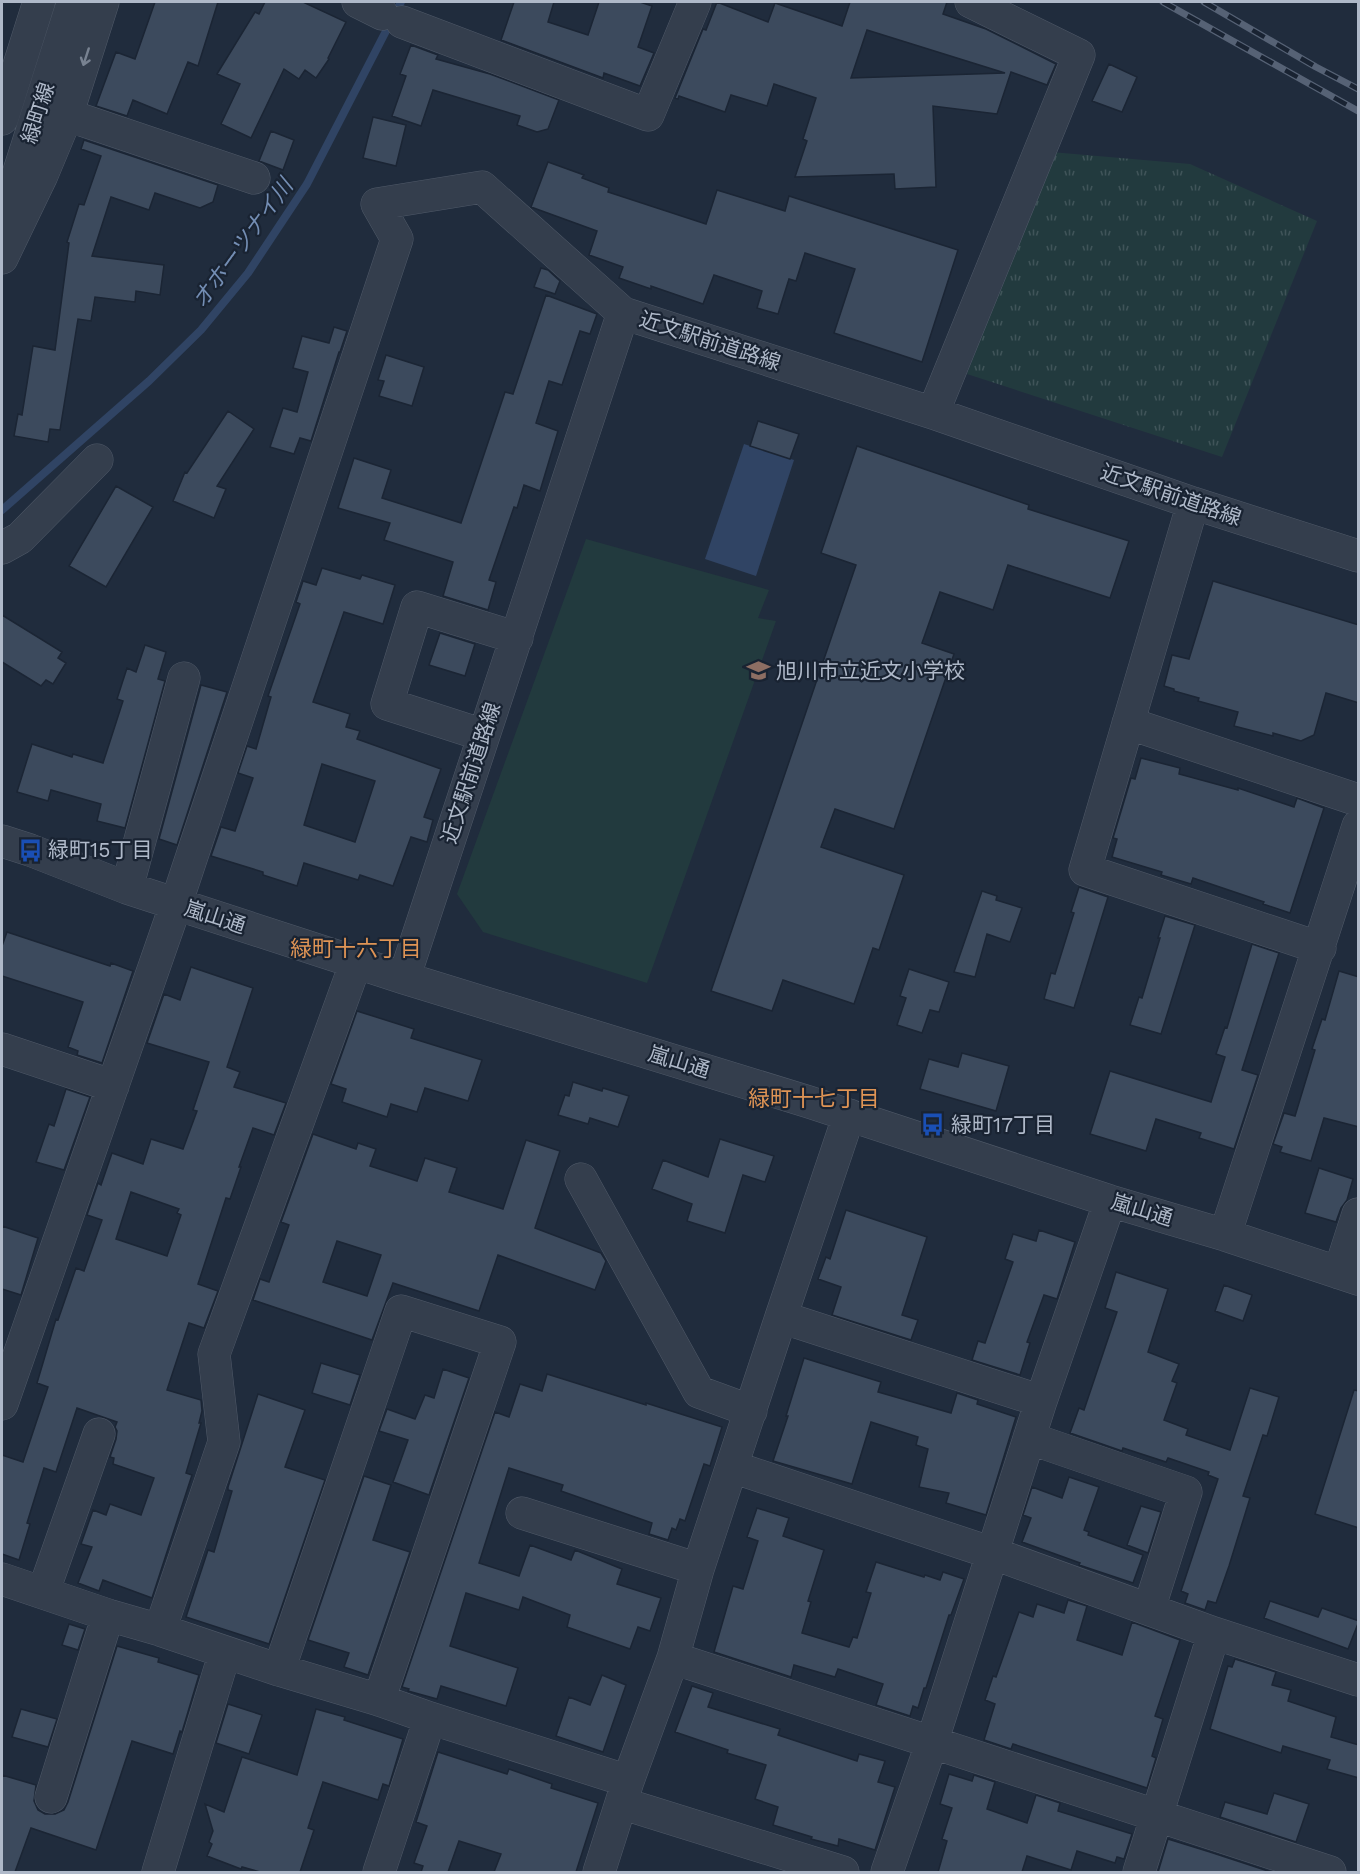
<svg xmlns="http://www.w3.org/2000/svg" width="1360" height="1874" font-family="'Work Sans','Noto Sans JP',sans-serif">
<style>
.green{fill:#223a3e}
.park{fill:url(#park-tufts)}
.water{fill:#304464}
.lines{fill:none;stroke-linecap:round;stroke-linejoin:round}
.stream{stroke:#304464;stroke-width:8}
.building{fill:#3c4a5d;stroke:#1b2534;stroke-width:1.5;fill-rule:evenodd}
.minor-casing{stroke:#4f5968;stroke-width:33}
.minor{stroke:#343e4d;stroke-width:32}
.rail-casing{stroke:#566275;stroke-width:7}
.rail{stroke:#192332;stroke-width:4.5;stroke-dasharray:14;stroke-linecap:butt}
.oneway{stroke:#788291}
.labels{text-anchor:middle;stroke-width:4.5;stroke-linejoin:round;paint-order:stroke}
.street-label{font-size:21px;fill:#afb9c9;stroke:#192332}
.poi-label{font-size:21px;fill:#afb9c9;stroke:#192332;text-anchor:start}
.water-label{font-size:22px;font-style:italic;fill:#748eb4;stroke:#192332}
.neighbourhood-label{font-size:22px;fill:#df9455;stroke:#192332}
</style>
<defs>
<pattern id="park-tufts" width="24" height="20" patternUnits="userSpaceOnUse" patternTransform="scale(1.5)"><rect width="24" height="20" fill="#223a3e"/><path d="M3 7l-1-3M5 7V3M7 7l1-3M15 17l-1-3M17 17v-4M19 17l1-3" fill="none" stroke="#405459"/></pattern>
</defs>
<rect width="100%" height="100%" fill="#202c3d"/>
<path class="green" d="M 586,539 L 769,590 L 758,618 L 776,621 L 647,983 L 483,932 L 457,894 Z"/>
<path class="park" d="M 1051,152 L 1190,164 L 1317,221 L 1222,457 L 967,374 Z"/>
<path class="water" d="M 744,444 L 794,460 L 756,576 L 705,559 Z"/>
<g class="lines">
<path class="stream" d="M 2,510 L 149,381 L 201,330 L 248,273 L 307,184 L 401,2"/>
</g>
<path class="building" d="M 155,2 L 218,2 L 198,66 L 188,62 L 167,114 L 133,100 L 127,116 L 96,106 L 116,52 L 135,59 Z
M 265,2 L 303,2 L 346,22 L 328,58 L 329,59 L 316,78 L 305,70 L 299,79 L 284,69 L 251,138 L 221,124 L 240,84 L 217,74 L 255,12 L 259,14 Z
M 514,2 L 554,2 L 548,22 L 588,35 L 599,2 L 640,2 L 652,6 L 638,47 L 654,53 L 640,86 L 604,73 L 603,78 L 501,40 Z
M 717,2 L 768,22 L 775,3 L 842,26 L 850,2 L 947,2 L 943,14 L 986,29 L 1056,64 L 1047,85 L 1011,72 L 997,114 L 933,106 L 936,187 L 895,189 L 894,174 L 795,177 L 807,141 L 803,139 L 816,98 L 774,84 L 767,106 L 731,95 L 725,112 L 679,96 L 678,99 L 675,98 L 703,29 L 706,30 ZM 867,30 L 1005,73 L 851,78 Z
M 411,45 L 438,55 L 436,59 L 490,74 L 559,100 L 548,129 L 537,132 L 517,125 L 520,116 L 433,90 L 421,126 L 392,116 L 406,76 L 400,74 Z
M 1109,64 L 1137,77 L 1122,112 L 1092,101 Z
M 373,117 L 406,125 L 396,166 L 363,158 Z
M 271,131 L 294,140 L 283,170 L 259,161 Z
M 84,140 L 218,185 L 213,202 L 200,208 L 155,193 L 149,210 L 111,197 L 92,256 L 164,265 L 160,295 L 136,291 L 135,302 L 95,297 L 91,321 L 78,319 L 60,430 L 50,429 L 48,442 L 14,436 L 18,414 L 22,415 L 33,346 L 55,350 L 69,243 L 67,242 L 79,204 L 84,205 L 101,156 L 81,149 Z
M 548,162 L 584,175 L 582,178 L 609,188 L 608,192 L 706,224 L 717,190 L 785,211 L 789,196 L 958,250 L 922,362 L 834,333 L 855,269 L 805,253 L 796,281 L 789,279 L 778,314 L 757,308 L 762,291 L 714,275 L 703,304 L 651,286 L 651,289 L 619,278 L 623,267 L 589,255 L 597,231 L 531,207 Z
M 541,268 L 548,270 L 560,281 L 555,294 L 534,287 Z
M 546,295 L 597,314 L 590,334 L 580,331 L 562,385 L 549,381 L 536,423 L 558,431 L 540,491 L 524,485 L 517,508 L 514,507 L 489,580 L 496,582 L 488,610 L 443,596 L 453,562 L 384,540 L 390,523 L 338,508 L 354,458 L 391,470 L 382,498 L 461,523 L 505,392 L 513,394 Z
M 334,327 L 347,331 L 340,352 L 339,352 L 311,441 L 300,438 L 294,454 L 270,447 L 283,408 L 297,412 L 308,372 L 293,368 L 302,336 L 329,343 Z
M 386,355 L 424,367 L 412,406 L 379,396 L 384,381 L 378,380 Z
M 228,411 L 254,429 L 217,486 L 226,489 L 214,518 L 173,501 L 185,472 L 187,473 Z
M 758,421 L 799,434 L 790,459 L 750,446 Z
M 857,446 L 1029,505 L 1028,509 L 1129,541 L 1110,598 L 1008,565 L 993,610 L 940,592 L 922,643 L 954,654 L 894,829 L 835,809 L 821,847 L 904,875 L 879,950 L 873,948 L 854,1004 L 783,980 L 772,1011 L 711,991 L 856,565 L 821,553 Z
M 116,486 L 153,507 L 106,587 L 69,566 Z
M 322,568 L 360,579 L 362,575 L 395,585 L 383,624 L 344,612 L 313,702 L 350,714 L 346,727 L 360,731 L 357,739 L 441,769 L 424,817 L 433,820 L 427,842 L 411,837 L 393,886 L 360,875 L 358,880 L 304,863 L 297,886 L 263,875 L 263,872 L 211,856 L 221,827 L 235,831 L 253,778 L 238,773 L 247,746 L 256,749 L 271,697 L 268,696 L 300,604 L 296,602 L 303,581 L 316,585 ZM 322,764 L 375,781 L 355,842 L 304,825 Z
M 1213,581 L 1359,625 L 1359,703 L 1326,693 L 1314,735 L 1301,741 L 1273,733 L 1273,736 L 1234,726 L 1238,712 L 1198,701 L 1199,698 L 1174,691 L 1174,689 L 1164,686 L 1172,655 L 1189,659 Z
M 2,615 L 62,652 L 58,658 L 66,663 L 53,684 L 46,680 L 41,686 L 2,662 Z
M 440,633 L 475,644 L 465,676 L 429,665 Z
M 145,645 L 166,652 L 158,679 L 165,681 L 125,828 L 97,821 L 101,804 L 51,790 L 48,801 L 17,792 L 32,744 L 72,757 L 73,754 L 103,763 L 123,701 L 117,699 L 127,668 L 136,672 Z
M 201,685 L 227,692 L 177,845 L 159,839 Z
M 1141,758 L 1180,768 L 1179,774 L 1238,790 L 1238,788 L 1294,807 L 1297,798 L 1324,808 L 1290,913 L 1263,904 L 1264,902 L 1193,878 L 1191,884 L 1161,875 L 1162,872 L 1112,857 L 1117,839 L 1113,838 L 1131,778 L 1135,779 Z
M 1079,887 L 1108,897 L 1074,1008 L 1044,999 L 1051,973 L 1055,974 L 1074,913 L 1071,912 Z
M 982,891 L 997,896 L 996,900 L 1022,908 L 1010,942 L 987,934 L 975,977 L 954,972 Z
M 1165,916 L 1195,925 L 1161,1034 L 1130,1025 L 1139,997 L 1142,998 L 1160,938 L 1158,938 Z
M 7,932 L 110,966 L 111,963 L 133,971 L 102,1063 L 77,1055 L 78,1051 L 68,1047 L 83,1002 L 2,976 L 2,946 Z
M 1252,944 L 1279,953 L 1242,1070 L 1258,1075 L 1234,1149 L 1199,1138 L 1201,1133 L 1156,1119 L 1146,1151 L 1090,1134 L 1110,1071 L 1211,1102 L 1225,1057 L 1216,1054 L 1225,1027 L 1227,1028 Z
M 191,967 L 253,988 L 227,1067 L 240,1072 L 234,1087 L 286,1103 L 274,1135 L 253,1128 L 239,1167 L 241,1167 L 230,1199 L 226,1198 L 198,1284 L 218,1291 L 204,1328 L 189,1323 L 167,1390 L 201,1400 L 202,1411 L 199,1423 L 201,1423 L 186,1473 L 192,1475 L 152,1598 L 103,1580 L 99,1591 L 78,1583 L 92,1547 L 81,1544 L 93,1510 L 106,1515 L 110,1504 L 141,1515 L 154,1478 L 113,1464 L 114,1458 L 110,1457 L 116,1439 L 117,1431 L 115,1427 L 117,1422 L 77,1408 L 56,1472 L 44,1468 L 27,1523 L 30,1524 L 19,1560 L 2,1554 L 2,1455 L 23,1462 L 48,1387 L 37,1383 L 56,1319 L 58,1320 L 76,1268 L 84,1271 L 102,1220 L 87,1215 L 98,1183 L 101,1185 L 112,1153 L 143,1164 L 151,1139 L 183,1149 L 197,1111 L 193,1110 L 209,1062 L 147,1043 L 164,994 L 180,1000 ZM 131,1192 L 179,1209 L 177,1213 L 181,1215 L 167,1256 L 116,1239 Z
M 909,969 L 949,982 L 939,1012 L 930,1010 L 922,1033 L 897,1025 L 906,998 L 900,996 Z
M 1339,971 L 1359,977 L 1359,1127 L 1324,1118 L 1311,1161 L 1280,1152 L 1282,1147 L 1273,1144 L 1284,1113 L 1295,1116 L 1315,1050 L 1312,1049 L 1322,1019 L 1325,1020 Z
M 357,1011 L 414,1029 L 411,1038 L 482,1060 L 468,1101 L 425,1088 L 417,1112 L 391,1104 L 387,1117 L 342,1102 L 346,1089 L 331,1084 Z
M 962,1053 L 1009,1066 L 996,1111 L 920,1089 L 929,1059 L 958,1067 Z
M 573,1082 L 602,1091 L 603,1088 L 629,1096 L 618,1127 L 590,1118 L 588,1124 L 558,1115 L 565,1095 L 569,1096 Z
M 66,1089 L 90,1097 L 64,1170 L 36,1162 L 49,1124 L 54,1126 Z
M 313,1134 L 356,1149 L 358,1143 L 376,1149 L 370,1166 L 417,1181 L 425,1158 L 457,1168 L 449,1192 L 503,1209 L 526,1140 L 560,1151 L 535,1228 L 601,1253 L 606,1261 L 595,1290 L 498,1255 L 479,1311 L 393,1283 L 372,1340 L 253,1300 L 260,1279 L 269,1282 L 289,1225 L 281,1222 ZM 337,1241 L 381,1255 L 367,1296 L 323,1282 Z
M 720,1139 L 774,1156 L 765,1182 L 743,1175 L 725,1233 L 687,1221 L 692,1204 L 652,1189 L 663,1160 L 708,1177 Z
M 1319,1168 L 1353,1179 L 1347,1200 L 1341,1208 L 1336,1222 L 1305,1213 Z
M 846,1210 L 927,1237 L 902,1315 L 918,1320 L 911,1340 L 832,1315 L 841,1287 L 818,1279 L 826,1257 L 830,1259 Z
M 2,1226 L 38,1238 L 21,1295 L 2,1289 Z
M 1039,1230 L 1075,1242 L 1057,1299 L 1044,1295 L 1027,1342 L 1030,1343 L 1020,1375 L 972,1360 L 978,1341 L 985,1343 L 1013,1262 L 1005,1259 L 1013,1234 L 1036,1241 Z
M 1116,1272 L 1168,1289 L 1148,1352 L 1179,1364 L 1172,1381 L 1177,1383 L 1164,1420 L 1188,1429 L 1186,1435 L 1230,1450 L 1250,1388 L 1279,1397 L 1267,1436 L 1263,1435 L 1243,1496 L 1250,1498 L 1229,1566 L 1216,1603 L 1208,1601 L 1205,1610 L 1185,1603 L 1188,1594 L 1181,1591 L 1218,1479 L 1208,1475 L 1209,1472 L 1168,1458 L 1166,1462 L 1123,1448 L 1122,1451 L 1070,1433 L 1079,1408 L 1084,1410 L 1117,1312 L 1105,1308 Z
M 1224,1285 L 1252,1295 L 1243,1321 L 1215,1311 Z
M 804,1358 L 881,1382 L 878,1392 L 951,1413 L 957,1393 L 978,1400 L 977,1404 L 1016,1417 L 986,1515 L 946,1503 L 949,1493 L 919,1487 L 928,1449 L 916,1445 L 918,1437 L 871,1422 L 852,1484 L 773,1461 L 788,1416 L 786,1416 Z
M 321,1363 L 360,1375 L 350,1405 L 312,1393 Z
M 443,1369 L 469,1378 L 429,1495 L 393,1482 L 408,1440 L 379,1431 L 387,1409 L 415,1419 L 425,1395 L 434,1398 Z
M 547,1374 L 646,1405 L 646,1403 L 722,1427 L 710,1466 L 704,1464 L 685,1521 L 680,1519 L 676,1530 L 672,1528 L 668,1540 L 649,1534 L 652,1523 L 561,1491 L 563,1485 L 509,1468 L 479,1563 L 519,1576 L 530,1545 L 571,1560 L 575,1550 L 622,1569 L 617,1584 L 661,1598 L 650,1631 L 638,1627 L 630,1649 L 567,1627 L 570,1615 L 523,1597 L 519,1610 L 466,1593 L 450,1646 L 518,1668 L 506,1706 L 441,1686 L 437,1699 L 408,1691 L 409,1689 L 402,1687 L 495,1412 L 509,1417 L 520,1384 L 542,1391 Z
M 1354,1390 L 1359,1391 L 1359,1528 L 1315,1514 Z
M 258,1394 L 305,1410 L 285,1467 L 325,1480 L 269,1644 L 186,1617 L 208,1550 L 214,1552 L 232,1491 L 228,1490 L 228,1487 Z
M 364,1476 L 391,1485 L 373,1540 L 410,1552 L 368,1675 L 344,1667 L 349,1653 L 308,1640 Z
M 1069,1477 L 1099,1487 L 1084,1530 L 1089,1532 L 1088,1535 L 1143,1555 L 1133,1583 L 1079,1565 L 1080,1563 L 1022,1542 L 1031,1518 L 1023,1515 L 1032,1487 L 1062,1498 Z
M 1141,1506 L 1161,1512 L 1148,1553 L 1127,1545 Z
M 757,1508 L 789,1518 L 783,1536 L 824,1550 L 808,1601 L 811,1602 L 802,1633 L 849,1647 L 853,1637 L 857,1638 L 871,1593 L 866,1592 L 876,1562 L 924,1577 L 925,1575 L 940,1580 L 943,1572 L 964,1579 L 951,1615 L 949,1615 L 926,1688 L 924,1688 L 918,1708 L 913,1706 L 910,1716 L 876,1705 L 883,1684 L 838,1669 L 835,1677 L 794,1665 L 791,1677 L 714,1652 L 733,1586 L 743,1589 L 758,1541 L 747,1537 Z
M 1068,1600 L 1087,1606 L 1077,1640 L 1122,1655 L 1132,1622 L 1180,1640 L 1155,1716 L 1163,1719 L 1152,1756 L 1156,1758 L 1147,1788 L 1013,1744 L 1011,1749 L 984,1740 L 995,1704 L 985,1700 L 993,1676 L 996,1677 L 1019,1612 L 1033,1617 L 1037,1604 L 1064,1613 Z
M 1270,1601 L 1318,1617 L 1322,1608 L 1359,1621 L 1348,1649 L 1264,1618 Z
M 69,1624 L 85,1629 L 78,1650 L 62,1645 Z
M 117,1646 L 159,1658 L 158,1662 L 199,1675 L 182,1732 L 180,1731 L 173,1754 L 132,1741 L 96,1850 L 31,1828 L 15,1872 L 2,1872 L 2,1775 L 36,1785 L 34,1801 L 38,1810 L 45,1814 L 55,1814 L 64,1810 L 68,1802 Z
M 1235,1659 L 1276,1672 L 1272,1685 L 1291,1690 L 1288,1701 L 1336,1717 L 1331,1737 L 1359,1745 L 1359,1778 L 1327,1769 L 1330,1760 L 1283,1746 L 1281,1753 L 1210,1729 L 1228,1666 L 1232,1667 Z
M 602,1675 L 626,1685 L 603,1752 L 556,1736 L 569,1697 L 590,1705 Z
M 692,1686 L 713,1693 L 708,1707 L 780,1729 L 778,1735 L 857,1761 L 859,1754 L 885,1761 L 878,1782 L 895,1787 L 875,1850 L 839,1839 L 838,1846 L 811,1839 L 812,1837 L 773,1825 L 778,1807 L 755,1799 L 766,1765 L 727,1753 L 728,1750 L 675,1732 Z
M 228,1704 L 262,1715 L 249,1754 L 216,1743 Z
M 21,1709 L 57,1719 L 48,1747 L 12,1737 Z
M 316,1709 L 345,1717 L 344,1720 L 403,1739 L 389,1786 L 383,1784 L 378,1800 L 323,1782 L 308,1828 L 314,1830 L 300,1872 L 260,1872 L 242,1867 L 241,1869 L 207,1856 L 212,1844 L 209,1842 L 213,1831 L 205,1804 L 224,1812 L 242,1757 L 297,1775 Z
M 438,1752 L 507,1774 L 509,1769 L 552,1784 L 551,1788 L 598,1803 L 576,1872 L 494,1872 L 501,1854 L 459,1841 L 448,1872 L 421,1872 L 423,1866 L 414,1863 L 427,1826 L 416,1822 Z
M 949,1774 L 972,1781 L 974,1775 L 995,1782 L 987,1809 L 1027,1823 L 1036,1795 L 1060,1803 L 1058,1811 L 1132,1834 L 1124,1859 L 1117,1857 L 1115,1863 L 1077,1851 L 1071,1870 L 1027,1856 L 1022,1872 L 938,1872 L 947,1841 L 942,1839 L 952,1808 L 940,1804 Z
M 1274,1793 L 1309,1804 L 1296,1842 L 1220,1817 L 1225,1802 L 1267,1814 Z
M 1168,1839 L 1210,1852 L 1271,1872 L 1158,1872 Z"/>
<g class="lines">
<defs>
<path id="minor" d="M 358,2 L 382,14
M 402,22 L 648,115 L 695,2
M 67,115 L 254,178
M 2,119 L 39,2
M 6,212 L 73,2
M 2,258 L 42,175 L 67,115 L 103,2
M 933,413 L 1079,55 L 971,2
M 1193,503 L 1085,870 L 1320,948
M 2,548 L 20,538 L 97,460
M 1128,723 L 1358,800
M 483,735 L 387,704 L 417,607 L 517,638
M 2,841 L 30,850 L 127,888 L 404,978 L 809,1102 L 1110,1201 L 1225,1235 L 1358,1279
M 127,888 L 184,678
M 404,978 L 623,313
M 2,1049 L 113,1086
M 581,1179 L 699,1392 L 751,1411
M 1225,1235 L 1358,826
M 1339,1273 L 1358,1214
M 781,1317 L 1041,1401
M 2,1404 L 176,904 L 397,239 L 377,204 L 482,187 L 623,313 L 933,413 L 1193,503 L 1358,556
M 1029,1438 L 1186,1492 L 1149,1609
M 733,1467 L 992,1553 L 1214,1633 L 1358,1680
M 522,1513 L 698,1569
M 2,1579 L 108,1615 L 160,1630 L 279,1670 L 379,1700 L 430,1718 L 628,1781
M 43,1593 L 99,1434
M 160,1630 L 224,1442 L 214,1354 L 356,962
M 673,1658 L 1330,1872
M 279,1670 L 401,1311 L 500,1342 L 379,1700
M 51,1797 L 108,1615
M 621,1803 L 843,1872
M 158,1872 L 225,1652
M 379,1872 L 430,1718
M 599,1872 L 628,1781 L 673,1658 L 698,1569 L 781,1317 L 849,1115
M 887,1872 L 932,1742 L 1041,1401 L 1110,1201
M 1139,1872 L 1214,1633"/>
</defs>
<use href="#minor" class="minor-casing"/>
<use href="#minor" class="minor"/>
<defs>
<path id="rail" d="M 1163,2 L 1358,111
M 1204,2 L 1316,67 L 1358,89"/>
</defs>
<use href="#rail" class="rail-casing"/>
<use href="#rail" class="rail"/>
</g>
<defs><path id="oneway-shaft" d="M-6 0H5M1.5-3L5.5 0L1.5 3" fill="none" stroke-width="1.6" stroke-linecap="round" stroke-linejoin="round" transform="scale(1.5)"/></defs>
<use class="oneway" href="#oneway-shaft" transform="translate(86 57) rotate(108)"/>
<defs>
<symbol id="school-bare" viewBox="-9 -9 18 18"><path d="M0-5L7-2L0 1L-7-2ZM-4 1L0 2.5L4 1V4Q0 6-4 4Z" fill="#8d6e63" stroke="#192332" stroke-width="2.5" paint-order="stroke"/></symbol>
<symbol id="bus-bare" viewBox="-9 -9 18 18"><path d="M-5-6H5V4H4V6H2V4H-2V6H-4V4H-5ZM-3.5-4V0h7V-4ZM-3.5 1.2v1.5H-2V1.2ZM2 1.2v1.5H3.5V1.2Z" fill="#1a4fb4" stroke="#192332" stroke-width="2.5" paint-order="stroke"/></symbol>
</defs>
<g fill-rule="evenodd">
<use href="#school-bare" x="742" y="654" width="33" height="33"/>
<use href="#bus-bare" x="14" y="834" width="33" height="33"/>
<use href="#bus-bare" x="916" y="1108" width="33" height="33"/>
</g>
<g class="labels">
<g class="street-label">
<text transform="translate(38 113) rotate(-72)" y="7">緑町線</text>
<text transform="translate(710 341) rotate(18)" y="7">近文駅前道路線</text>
<text transform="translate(1171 495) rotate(19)" y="7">近文駅前道路線</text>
<text transform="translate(471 773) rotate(-72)" y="7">近文駅前道路線</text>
<text transform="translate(215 917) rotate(18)" y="7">嵐山通</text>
<text transform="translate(679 1062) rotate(17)" y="7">嵐山通</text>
<text transform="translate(1142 1210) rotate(17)" y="7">嵐山通</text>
</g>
<g class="poi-label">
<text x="776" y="678">旭川市立近文小学校</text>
<text x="48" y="857">緑町15丁目</text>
<text x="951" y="1132">緑町17丁目</text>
</g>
<g class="water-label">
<text transform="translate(242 243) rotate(-54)" y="8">オホーツナイ川</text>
</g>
<g class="neighbourhood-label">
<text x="356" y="956">緑町十六丁目</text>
<text x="814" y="1106">緑町十七丁目</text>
</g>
</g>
<rect width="1360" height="1874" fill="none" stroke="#afb9c9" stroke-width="6"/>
</svg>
